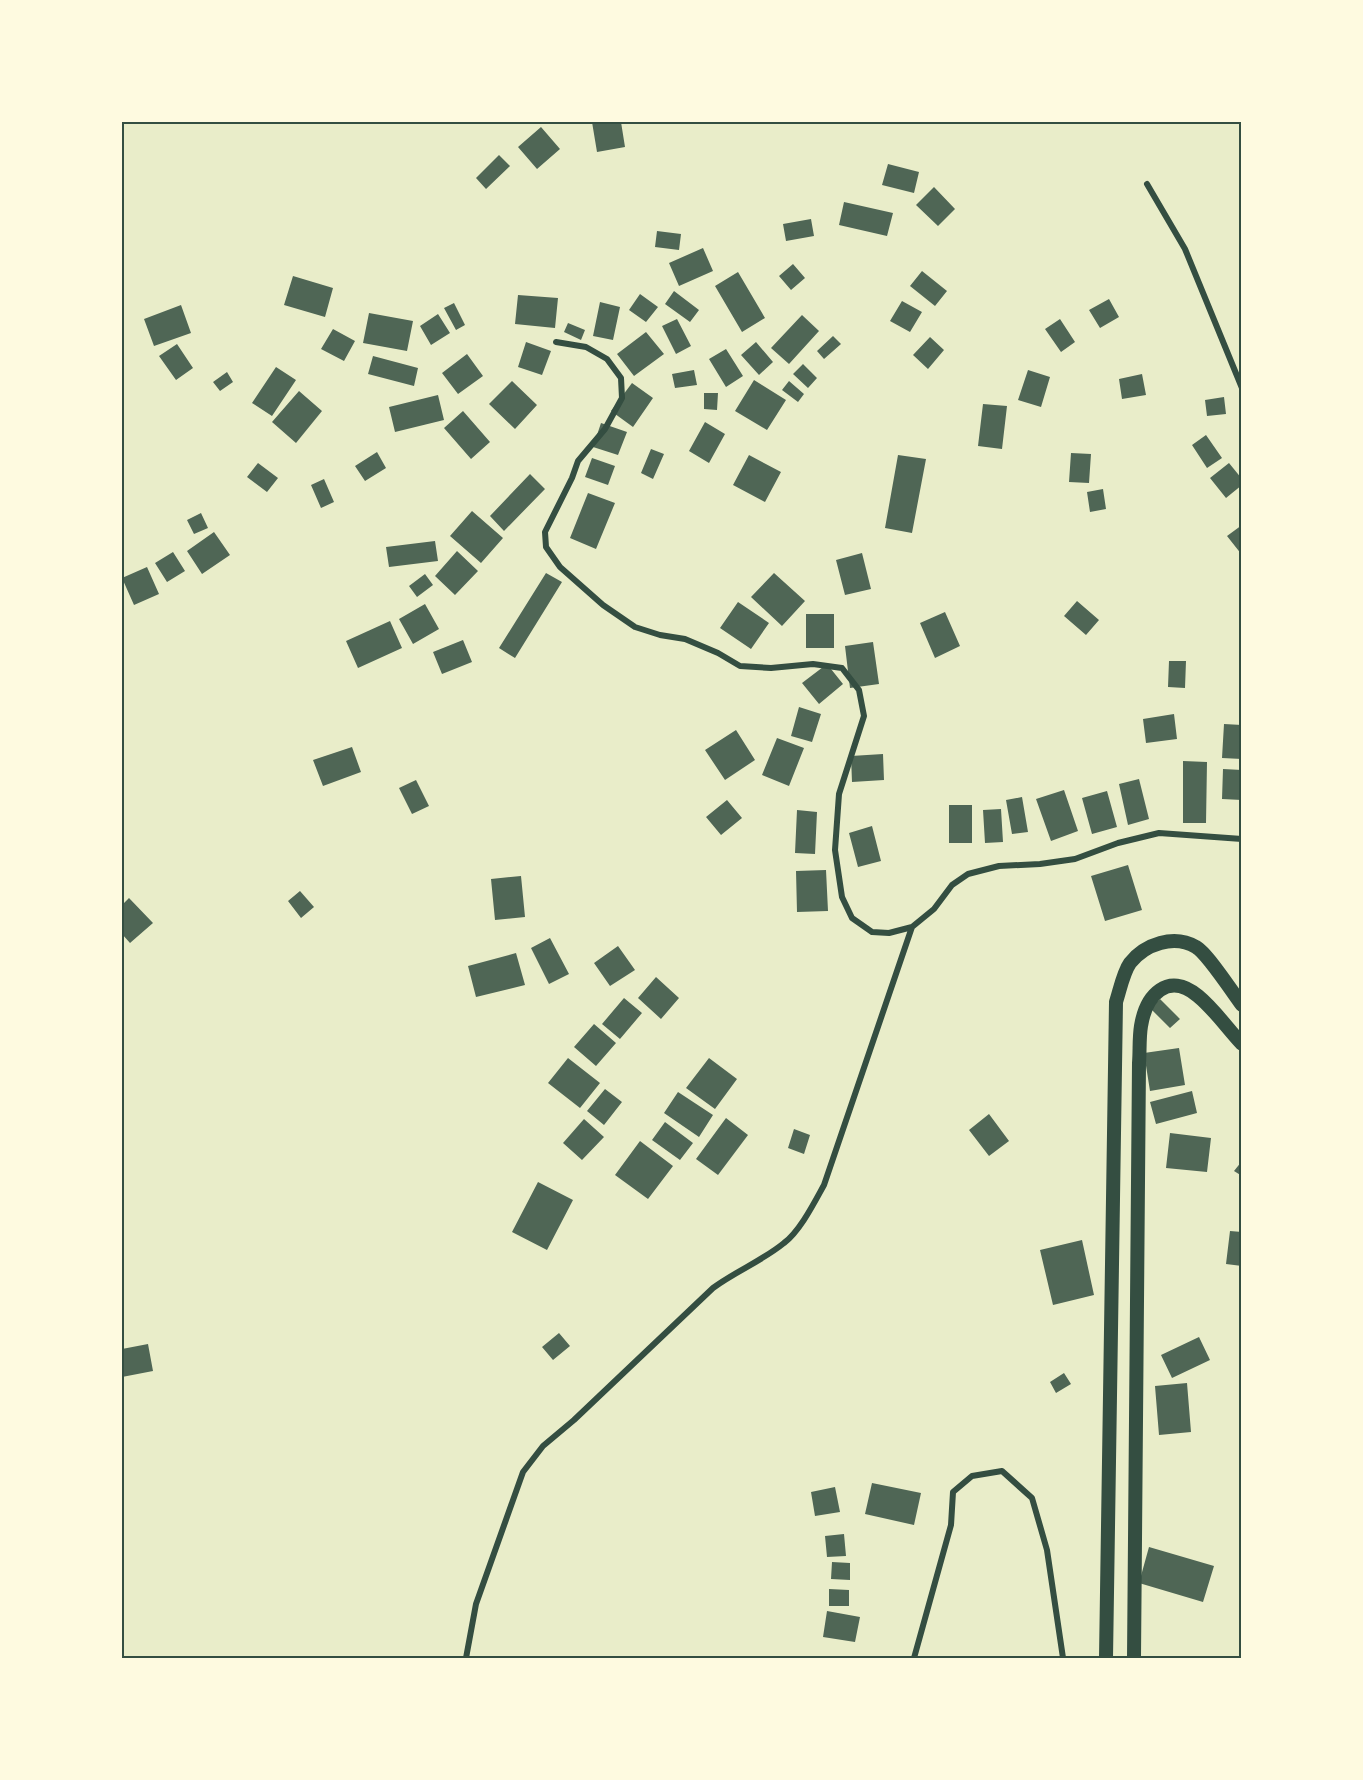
<svg xmlns="http://www.w3.org/2000/svg" width="1363" height="1780" font-family="Overpass,sans-serif">
<style>
.building{fill:#4f6655}
.lines{fill:none;stroke-linecap:round;stroke-linejoin:round}
.minor{stroke:#344e41;stroke-width:6}
.primary{stroke:#344e41;stroke-width:14}
.neatline{fill:none;stroke:#344e41;stroke-width:2}
</style>
<rect width="100%" height="100%" fill="#e9edc9"/>
<path class="building" d="M 592,122 L 621,122 L 625,147 L 597,152 Z
M 541,127 L 560,149 L 537,169 L 518,147 Z
M 499,155 L 510,166 L 486,189 L 476,178 Z
M 888,164 L 919,172 L 914,193 L 882,185 Z
M 934,187 L 955,209 L 938,226 L 916,205 Z
M 844,202 L 893,213 L 887,236 L 839,225 Z
M 811,219 L 814,236 L 786,241 L 783,224 Z
M 657,231 L 681,234 L 679,250 L 655,247 Z
M 703,248 L 713,271 L 679,286 L 669,263 Z
M 793,264 L 805,278 L 791,290 L 779,276 Z
M 922,271 L 947,291 L 935,306 L 910,286 Z
M 738,272 L 765,318 L 742,332 L 715,286 Z
M 293,276 L 333,288 L 325,317 L 284,305 Z
M 674,291 L 699,310 L 690,322 L 665,304 Z
M 640,294 L 658,307 L 646,322 L 629,310 Z
M 518,295 L 558,298 L 555,328 L 515,324 Z
M 1109,299 L 1119,317 L 1100,328 L 1089,310 Z
M 902,301 L 922,312 L 910,332 L 890,321 Z
M 600,302 L 620,307 L 613,340 L 593,336 Z
M 454,303 L 465,325 L 456,330 L 444,308 Z
M 181,305 L 191,333 L 154,346 L 144,319 Z
M 369,313 L 413,321 L 407,351 L 363,343 Z
M 438,314 L 450,333 L 431,345 L 420,326 Z
M 802,315 L 819,331 L 789,364 L 771,348 Z
M 677,319 L 691,346 L 676,354 L 662,326 Z
M 1060,319 L 1075,342 L 1061,352 L 1045,329 Z
M 568,323 L 585,330 L 581,340 L 564,332 Z
M 333,329 L 355,341 L 344,361 L 321,349 Z
M 646,332 L 664,354 L 634,376 L 617,354 Z
M 833,336 L 841,344 L 824,359 L 817,351 Z
M 930,337 L 944,350 L 928,369 L 913,355 Z
M 526,342 L 551,351 L 542,375 L 518,367 Z
M 756,342 L 773,362 L 759,375 L 741,355 Z
M 177,344 L 193,368 L 176,380 L 159,356 Z
M 726,349 L 743,376 L 726,387 L 709,359 Z
M 467,354 L 483,376 L 458,394 L 442,373 Z
M 373,356 L 418,368 L 414,386 L 368,374 Z
M 803,364 L 817,378 L 808,388 L 793,374 Z
M 276,367 L 296,380 L 272,416 L 252,403 Z
M 694,370 L 697,385 L 675,388 L 672,374 Z
M 1028,370 L 1050,377 L 1041,407 L 1018,400 Z
M 227,372 L 233,382 L 220,391 L 213,382 Z
M 1142,374 L 1146,395 L 1122,399 L 1119,379 Z
M 754,380 L 786,400 L 767,430 L 735,411 Z
M 512,381 L 537,405 L 515,429 L 489,404 Z
M 789,381 L 804,394 L 798,402 L 782,390 Z
M 632,383 L 653,398 L 633,427 L 611,411 Z
M 299,391 L 322,411 L 296,443 L 272,422 Z
M 704,393 L 718,393 L 717,410 L 704,409 Z
M 438,395 L 444,420 L 395,432 L 389,407 Z
M 1224,397 L 1226,414 L 1207,416 L 1205,400 Z
M 983,404 L 1007,406 L 1002,449 L 978,446 Z
M 463,411 L 490,442 L 471,459 L 444,428 Z
M 705,422 L 725,434 L 709,463 L 689,451 Z
M 601,423 L 627,432 L 618,455 L 593,447 Z
M 1206,435 L 1222,458 L 1207,468 L 1192,445 Z
M 651,449 L 664,454 L 653,479 L 641,473 Z
M 377,452 L 386,468 L 365,481 L 355,466 Z
M 1071,453 L 1091,454 L 1089,483 L 1069,482 Z
M 749,455 L 781,472 L 765,502 L 733,485 Z
M 898,455 L 926,459 L 912,533 L 885,528 Z
M 592,458 L 615,466 L 608,485 L 585,477 Z
M 258,463 L 278,478 L 267,492 L 247,477 Z
M 1229,463 L 1242,479 L 1242,485 L 1226,498 L 1210,478 Z
M 530,474 L 545,489 L 504,531 L 490,516 Z
M 324,479 L 334,502 L 321,508 L 311,485 Z
M 1103,489 L 1106,509 L 1090,512 L 1087,492 Z
M 588,493 L 615,503 L 596,549 L 570,538 Z
M 472,511 L 503,538 L 481,563 L 450,536 Z
M 201,513 L 208,528 L 194,534 L 187,520 Z
M 1242,525 L 1242,555 L 1227,536 Z
M 214,532 L 230,555 L 202,574 L 187,551 Z
M 435,541 L 438,561 L 389,567 L 386,547 Z
M 457,551 L 478,571 L 455,595 L 435,576 Z
M 173,552 L 185,571 L 167,582 L 155,563 Z
M 862,553 L 871,589 L 845,595 L 836,560 Z
M 147,567 L 159,594 L 134,605 L 122,578 Z
M 546,573 L 562,582 L 515,658 L 499,648 Z
M 774,573 L 805,601 L 782,626 L 751,597 Z
M 425,574 L 433,585 L 417,597 L 409,586 Z
M 1077,601 L 1099,620 L 1086,635 L 1064,616 Z
M 738,602 L 769,623 L 751,649 L 720,628 Z
M 425,604 L 439,629 L 413,644 L 399,619 Z
M 945,612 L 960,646 L 935,658 L 920,623 Z
M 806,614 L 834,614 L 834,648 L 806,648 Z
M 390,621 L 402,648 L 358,668 L 346,641 Z
M 463,640 L 472,662 L 442,674 L 433,652 Z
M 873,642 L 879,684 L 850,688 L 845,646 Z
M 1169,661 L 1186,661 L 1185,688 L 1168,687 Z
M 827,664 L 843,684 L 819,704 L 802,683 Z
M 799,707 L 821,714 L 812,742 L 791,736 Z
M 1174,714 L 1177,739 L 1146,743 L 1143,719 Z
M 1224,724 L 1242,725 L 1242,759 L 1222,758 Z
M 736,730 L 755,760 L 725,780 L 705,750 Z
M 777,738 L 804,748 L 789,786 L 762,775 Z
M 352,747 L 361,772 L 323,786 L 313,760 Z
M 883,754 L 884,780 L 852,782 L 851,756 Z
M 1183,761 L 1207,762 L 1206,823 L 1183,823 Z
M 1223,769 L 1242,770 L 1242,800 L 1222,799 Z
M 1139,779 L 1149,819 L 1128,825 L 1119,784 Z
M 416,780 L 429,806 L 412,814 L 399,788 Z
M 1064,790 L 1078,831 L 1051,841 L 1036,799 Z
M 1107,791 L 1117,827 L 1092,834 L 1082,798 Z
M 1022,797 L 1028,832 L 1012,834 L 1006,800 Z
M 727,800 L 742,818 L 721,835 L 706,817 Z
M 949,805 L 972,805 L 972,843 L 949,843 Z
M 1001,809 L 1003,842 L 985,843 L 983,810 Z
M 797,810 L 817,812 L 815,854 L 795,853 Z
M 872,826 L 881,861 L 858,867 L 849,833 Z
M 1128,865 L 1142,910 L 1105,921 L 1091,876 Z
M 826,870 L 828,911 L 797,912 L 796,871 Z
M 521,876 L 525,917 L 495,920 L 491,879 Z
M 300,891 L 314,907 L 301,918 L 288,901 Z
M 129,898 L 153,923 L 130,943 L 122,934 L 122,905 Z
M 550,938 L 569,974 L 549,984 L 531,948 Z
M 618,946 L 635,970 L 610,986 L 594,963 Z
M 516,953 L 525,985 L 476,997 L 468,966 Z
M 656,977 L 679,998 L 661,1019 L 638,998 Z
M 624,998 L 642,1013 L 620,1039 L 602,1024 Z
M 1160,999 L 1180,1019 L 1170,1028 L 1150,1008 Z
M 594,1024 L 616,1043 L 596,1066 L 574,1047 Z
M 1179,1048 L 1185,1085 L 1150,1091 L 1144,1053 Z
M 568,1058 L 600,1083 L 580,1108 L 548,1083 Z
M 709,1058 L 737,1079 L 715,1109 L 686,1088 Z
M 605,1089 L 622,1102 L 604,1125 L 587,1111 Z
M 1192,1091 L 1197,1113 L 1156,1124 L 1150,1102 Z
M 678,1092 L 713,1115 L 699,1137 L 664,1113 Z
M 989,1114 L 1009,1141 L 989,1156 L 969,1130 Z
M 726,1118 L 748,1135 L 718,1175 L 696,1159 Z
M 584,1119 L 604,1137 L 582,1160 L 563,1143 Z
M 665,1122 L 693,1143 L 680,1160 L 652,1140 Z
M 794,1129 L 810,1135 L 804,1154 L 788,1148 Z
M 1170,1133 L 1211,1138 L 1207,1172 L 1166,1168 Z
M 640,1141 L 673,1166 L 648,1199 L 615,1175 Z
M 1242,1161 L 1242,1176 L 1234,1171 Z
M 538,1182 L 573,1200 L 547,1250 L 512,1232 Z
M 1230,1231 L 1242,1232 L 1242,1266 L 1226,1264 Z
M 1082,1240 L 1094,1295 L 1053,1305 L 1040,1250 Z
M 559,1333 L 570,1346 L 553,1360 L 542,1347 Z
M 1199,1337 L 1210,1360 L 1172,1378 L 1161,1355 Z
M 148,1344 L 153,1371 L 122,1377 L 122,1349 Z
M 1064,1373 L 1071,1384 L 1056,1393 L 1050,1382 Z
M 1187,1383 L 1191,1432 L 1159,1435 L 1155,1386 Z
M 872,1483 L 921,1493 L 914,1525 L 865,1514 Z
M 835,1487 L 840,1512 L 815,1516 L 811,1492 Z
M 844,1534 L 846,1556 L 827,1557 L 825,1536 Z
M 1149,1547 L 1214,1566 L 1203,1602 L 1139,1583 Z
M 832,1562 L 850,1563 L 850,1580 L 831,1579 Z
M 829,1589 L 849,1590 L 849,1606 L 829,1606 Z
M 827,1611 L 860,1617 L 855,1642 L 823,1637 Z"/>
<g class="lines">
<path class="minor" d="M 1147,184 L 1185,249 L 1242,388
M 556,342 L 586,347 L 607,359 L 621,378 L 622,398 L 605,429 L 578,461 L 572,478 L 545,532 L 546,547 L 560,567 L 603,605 L 635,627 L 660,635 L 685,639 L 718,653 L 740,666 L 771,668 L 813,664 L 842,668 L 859,690 L 864,716 L 839,794 L 835,850 L 842,897 L 852,918 L 872,932 L 889,933 L 912,927 L 934,909 L 952,885 L 968,874 L 999,866 L 1040,864 L 1075,859 L 1118,843 L 1159,833 L 1242,839
M 466,1658 L 476,1604 L 523,1472 L 543,1446 L 574,1420 L 713,1288 C 736,1271 762,1261 784,1243 C 800,1231 814,1203 824,1185 L 912,927
M 914,1658 L 951,1525 L 953,1492 L 972,1476 L 1002,1471 L 1032,1498 L 1047,1550 L 1063,1658"/>
<path class="primary" d="M 1106,1658 L 1116,1002 C 1120,990 1123,973 1130,963 C 1145,944 1174,934 1196,947 C 1207,953 1233,993 1242,1005
M 1134,1658 L 1139,1063 C 1140,1051 1139,1038 1141,1026 C 1146,995 1168,971 1198,996 C 1214,1009 1227,1028 1242,1044"/>
</g>
<rect width="1363" height="1780" fill="none" stroke="#fefae0" stroke-width="246"/>
<rect x="123" y="123" width="1117" height="1534" class="neatline"/>
</svg>
